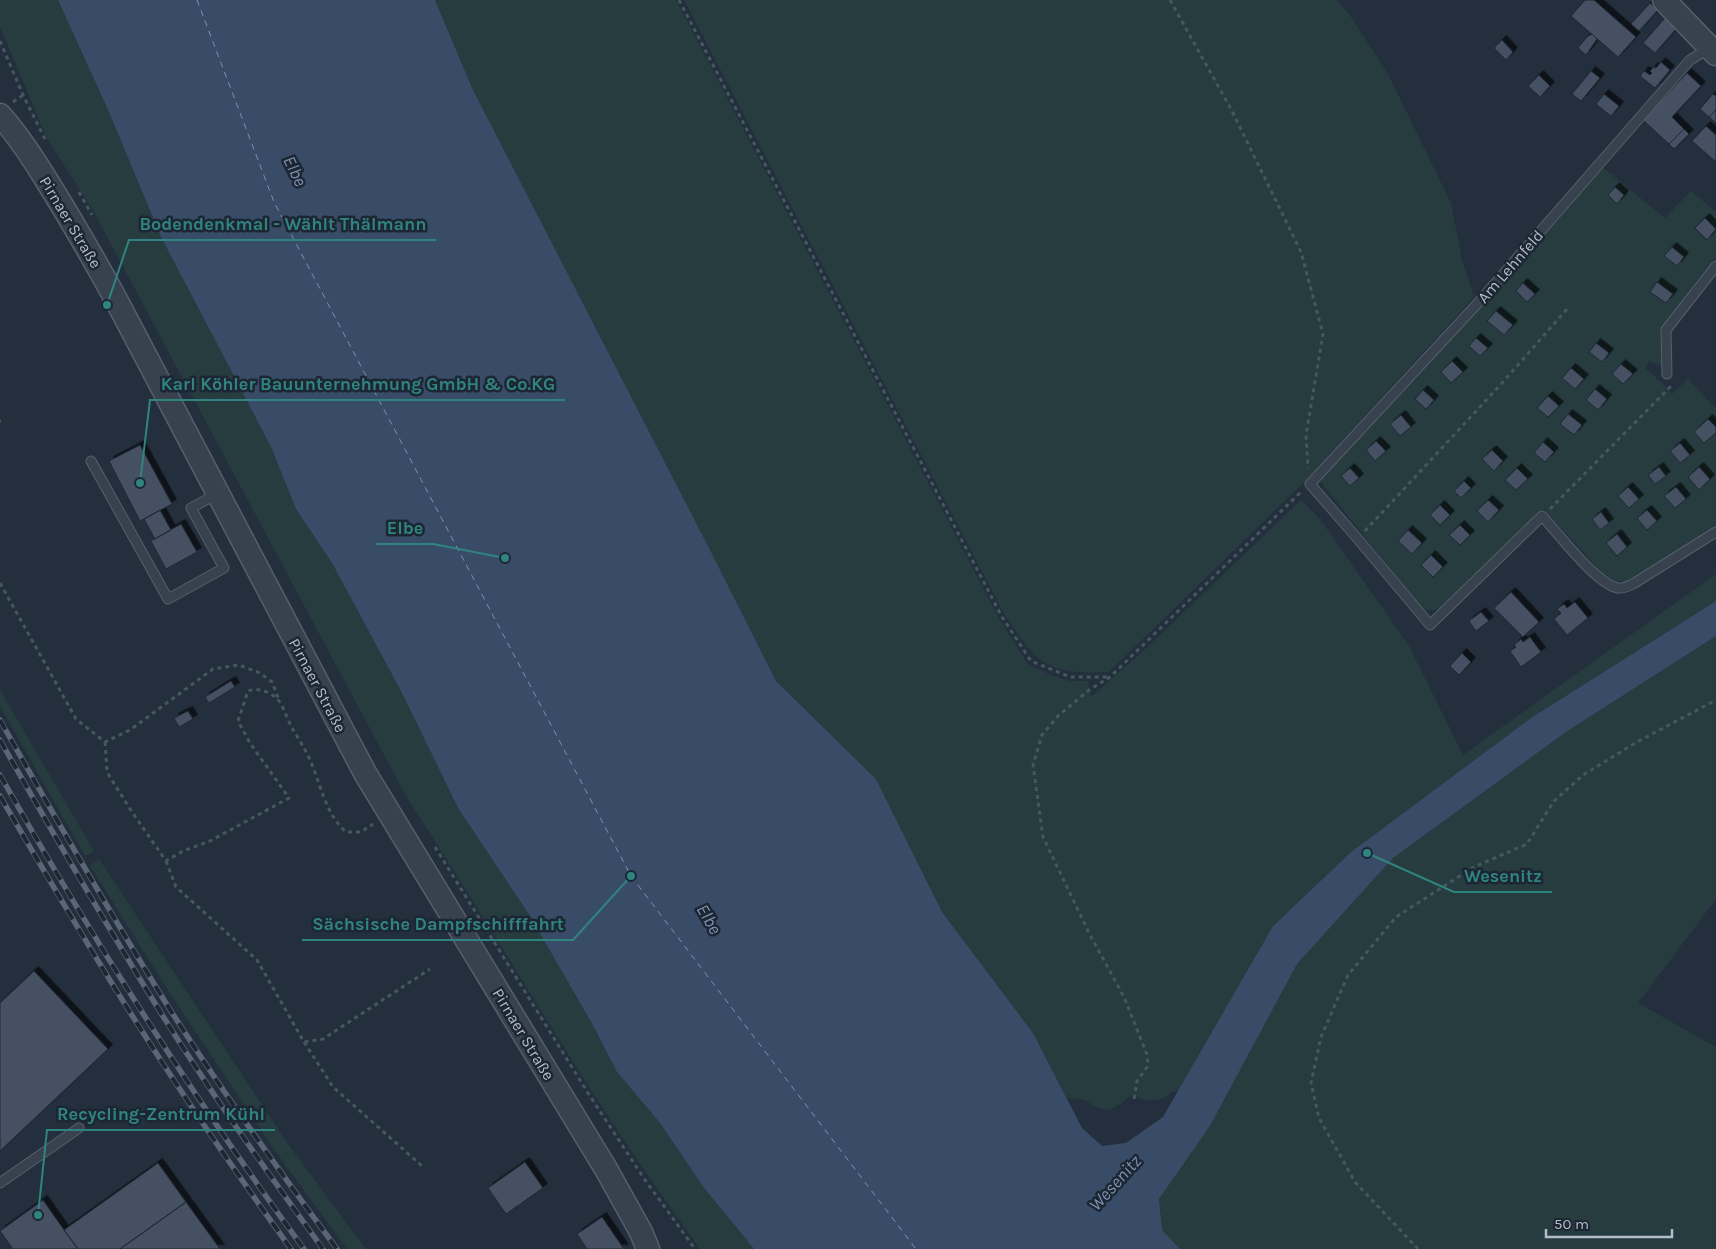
<svg xmlns="http://www.w3.org/2000/svg" width="1716" height="1249" font-family="Karla,sans-serif">
<style>
.green{fill:#263c3f}
.water{fill:#394c67}
.lines{fill:none;stroke-linecap:round;stroke-linejoin:round}
.ferry{stroke:#7c92b1;stroke-width:1;stroke-dasharray:6 5;stroke-linecap:butt}
.building{fill:#455162;stroke:#1f2835;filter:url(#shadow)}
.service-casing{stroke:#565f6c;stroke-width:11}
.tertiary-casing{stroke:#565f6c;stroke-width:25}
.path{stroke:#44595c;stroke-width:3;stroke-dasharray:4 4;stroke-linecap:butt}
.service{stroke:#38414e;stroke-width:9}
.tertiary{stroke:#38414e;stroke-width:22}
.rail-casing{stroke:#5a6575;stroke-width:5.5}
.rail{stroke:#1d2633;stroke-width:4;stroke-dasharray:11;stroke-linecap:butt}
.labels{text-anchor:middle;stroke-width:5;stroke-linejoin:round;paint-order:stroke}
.street-label{font-size:16px;fill:#b4bcc9;stroke:#1d2633}
.water-label{font-size:18px;font-style:italic;fill:#7c92b1;stroke:#1d2633}
.leader{fill:none;stroke:#308480;stroke-width:2}
.callout-dot{fill:#308480;stroke:#1d2633;stroke-width:2}
.callout-label{font-size:18px;text-anchor:middle;font-weight:bold;fill:#308480;stroke:#1d2633;stroke-width:5;stroke-linejoin:round;paint-order:stroke}
</style>
<defs>
<filter id="shadow"><feDropShadow dx="4.5" dy="-4.5" stdDeviation="0" flood-color="#0009"/></filter>
</defs>
<rect width="100%" height="100%" fill="#242f3e"/>
<path class="green" d="M 0,0 L 58,0 L 109,112 L 161,237 L 271,447 L 296,509 L 332,563 L 402,693 L 458,808 L 528,913 L 590,1020 L 617,1072 L 660,1123 L 704,1188 L 754,1249 L 700,1249 C 663,1198 627,1146 593,1093 C 530,995 471,895 407,798 L 90,205 L 47,139 L 0,26 Z
M 435,0 L 676,0 L 1000,620 L 1028,664 L 1051,675 L 1070,681 L 1088,681 L 1091,697 L 1141,653 L 1301,500 L 1320,519 L 1409,646 L 1463,755 L 1716,574 L 1716,601 L 1531,718 L 1351,852 L 1273,926 L 1179,1091 C 1170,1090 1168,1097 1160,1099 C 1150,1102 1141,1099 1131,1095 L 1122,1103 L 1110,1110 L 1095,1107 L 1085,1100 L 1067,1098 L 1033,1033 L 942,912 L 876,779 L 776,681 L 708,546 L 473,90 Z
M 684,0 L 1337,0 L 1349,14 L 1387,72 L 1451,203 L 1462,260 L 1474,297 L 1305,481 L 1109,672 C 1085,673 1055,674 1036,656 C 1024,645 1015,629 1005,616 Z
M 1601,166 L 1665,218 L 1691,191 L 1716,212 L 1716,257 L 1696,281 L 1661,330 L 1662,366 L 1649,361 L 1645,368 L 1664,385 L 1672,394 L 1688,379 L 1716,409 L 1716,526 L 1625,583 L 1617,582 L 1604,575 L 1544,509 L 1444,606 L 1435,610 L 1423,610 L 1320,481 L 1478,309 Z
M 1716,636 L 1716,899 L 1638,1003 L 1716,1047 L 1716,1249 L 1180,1249 L 1162,1230 L 1159,1199 L 1210,1126 L 1297,964 L 1393,858 L 1566,732 Z
M 0,690 L 94,851 L 85,856 L 0,706 Z
M 99,859 L 288,1144 L 366,1249 L 347,1249 L 273,1148 L 171,995 L 90,866 Z"/>
<path class="water" d="M 58,0 L 435,0 L 473,90 L 708,546 L 776,681 L 876,779 L 942,912 L 1033,1033 L 1082,1128 L 1102,1146 L 1126,1143 L 1163,1117 L 1273,926 L 1351,852 L 1531,718 L 1716,601 L 1716,636 L 1566,732 L 1393,858 L 1297,964 L 1210,1126 L 1159,1199 L 1162,1230 L 1180,1249 L 754,1249 L 704,1188 L 660,1123 L 617,1072 L 590,1020 L 528,913 L 458,808 L 402,693 L 332,563 L 296,509 L 271,447 L 161,237 L 109,112 Z"/>
<g class="lines">
<path class="ferry" d="M 197,0 L 274,202 L 631,876 L 916,1249"/>
</g>
<path class="building" d="M 1585,0 L 1594,0 L 1636,37 L 1618,57 L 1571,16 Z
M 1650,3 L 1658,10 L 1639,31 L 1631,24 Z
M 1665,18 L 1677,28 L 1655,53 L 1643,43 Z
M 1592,34 L 1597,39 L 1586,55 L 1578,48 L 1587,37 Z
M 1502,40 L 1513,52 L 1506,60 L 1494,48 Z
M 1661,62 L 1670,70 L 1655,88 L 1640,76 L 1644,71 L 1650,75 L 1652,73 L 1650,71 L 1654,67 L 1656,68 Z
M 1591,71 L 1600,78 L 1581,101 L 1572,94 Z
M 1687,73 L 1701,86 L 1672,117 L 1684,129 L 1669,144 L 1643,120 Z
M 1539,75 L 1550,86 L 1540,97 L 1528,86 Z
M 1604,94 L 1619,106 L 1611,116 L 1596,104 Z
M 1713,94 L 1716,96 L 1716,110 L 1709,117 L 1700,109 Z
M 1716,110 L 1716,123 L 1709,117 Z
M 1706,126 L 1716,135 L 1716,162 L 1692,141 Z
M 1684,129 L 1689,134 L 1674,149 L 1669,144 Z
M 1615,187 L 1624,195 L 1617,204 L 1608,195 Z
M 1705,218 L 1716,229 L 1707,240 L 1695,228 Z
M 1672,247 L 1684,257 L 1677,266 L 1664,256 Z
M 1657,282 L 1673,294 L 1666,303 L 1650,292 Z
M 1523,283 L 1535,294 L 1527,302 L 1516,291 Z
M 1496,311 L 1513,325 L 1504,335 L 1487,321 Z
M 1476,338 L 1488,348 L 1480,356 L 1469,346 Z
M 1596,343 L 1609,353 L 1602,362 L 1589,352 Z
M 1452,361 L 1463,372 L 1451,383 L 1441,372 Z
M 1621,364 L 1633,374 L 1623,384 L 1612,374 Z
M 1571,368 L 1584,379 L 1575,389 L 1562,378 Z
M 1595,389 L 1607,399 L 1598,410 L 1586,400 Z
M 1423,390 L 1434,400 L 1426,409 L 1415,399 Z
M 1548,396 L 1559,406 L 1548,417 L 1537,408 Z
M 1568,414 L 1582,425 L 1574,435 L 1560,424 Z
M 1401,415 L 1411,427 L 1400,436 L 1390,424 Z
M 1708,419 L 1716,427 L 1716,433 L 1704,443 L 1694,432 Z
M 1376,441 L 1386,451 L 1375,461 L 1366,450 Z
M 1543,442 L 1554,452 L 1545,462 L 1534,453 Z
M 1680,443 L 1690,455 L 1680,463 L 1670,451 Z
M 140,445 L 172,504 L 140,521 L 109,461 Z
M 1492,450 L 1503,461 L 1494,471 L 1482,459 Z
M 1659,467 L 1666,476 L 1655,484 L 1648,475 Z
M 1699,467 L 1710,479 L 1699,490 L 1688,477 Z
M 1350,468 L 1359,478 L 1350,486 L 1341,476 Z
M 1517,468 L 1528,479 L 1516,490 L 1505,480 Z
M 1464,481 L 1471,488 L 1461,498 L 1454,491 Z
M 1628,487 L 1639,499 L 1629,508 L 1618,496 Z
M 1676,487 L 1686,499 L 1675,508 L 1664,496 Z
M 1488,500 L 1499,510 L 1488,522 L 1477,511 Z
M 1440,505 L 1450,515 L 1440,525 L 1430,515 Z
M 160,510 L 171,530 L 155,539 L 144,519 Z
M 1647,510 L 1657,521 L 1647,530 L 1637,518 Z
M 1601,512 L 1609,523 L 1600,530 L 1592,519 Z
M 181,524 L 197,552 L 166,569 L 151,541 Z
M 1460,525 L 1470,535 L 1460,545 L 1449,535 Z
M 1408,530 L 1422,543 L 1412,554 L 1398,541 Z
M 1617,534 L 1627,547 L 1617,556 L 1606,543 Z
M 1431,555 L 1443,567 L 1433,577 L 1421,565 Z
M 1511,592 L 1539,622 L 1523,637 L 1494,608 Z
M 1575,602 L 1588,618 L 1567,635 L 1554,619 L 1561,613 L 1557,609 L 1564,604 L 1567,608 Z
M 1481,612 L 1489,621 L 1476,631 L 1469,621 Z
M 1530,637 L 1541,652 L 1521,667 L 1510,651 L 1516,647 L 1514,645 L 1521,639 L 1523,642 Z
M 1462,653 L 1471,662 L 1459,675 L 1450,666 Z
M 231,681 L 235,687 L 209,703 L 205,697 Z
M 188,711 L 193,719 L 179,727 L 174,718 Z
M 34,971 L 108,1049 L 0,1151 L 0,1003 Z
M 525,1162 L 543,1188 L 506,1214 L 488,1188 Z
M 158,1163 L 186,1202 L 120,1249 L 78,1249 L 64,1230 Z
M 43,1200 L 64,1230 L 78,1249 L 13,1249 L 0,1231 Z
M 186,1202 L 220,1249 L 120,1249 Z
M 602,1217 L 624,1249 L 587,1249 L 577,1234 Z"/>
<g class="lines">
<defs>
<path id="service" d="M 1710,48 L 1690,60 L 1477,304 L 1310,484 L 1357,538 L 1430,625 L 1542,516 C 1558,533 1597,585 1618,588 C 1623,589 1628,586 1633,584 L 1716,532
M 1667,374 L 1666,330 L 1716,266
M 91,461 L 168,599 L 224,568 L 191,508 L 217,494
M 0,1183 L 79,1128"/>
<path id="tertiary" d="M 1664,0 L 1716,54
M 0,115 C 18,135 33,158 47,181 C 70,218 92,256 113,294 L 365,773 L 606,1169 L 641,1232 L 648,1249"/>
</defs>
<use href="#service" class="service-casing"/>
<use href="#tertiary" class="tertiary-casing"/>
<path class="path" d="M 679,0 L 1002,617 L 1031,661 L 1070,677 L 1109,677
M 1170,0 L 1232,111 L 1301,252 L 1323,334 L 1306,435 L 1308,468
M 0,41 L 23,95 L 46,141
M 13,102 L 23,95
M 79,192 L 92,215
M 0,421 L 1,421
M 1550,509 L 1672,385
M 1365,531 L 1503,382 L 1567,309
M 0,583 L 76,719 L 105,742 L 130,730 L 213,669 L 239,665 L 260,673 L 272,682 L 279,700
M 105,742 L 107,772 L 130,809 L 166,861 L 183,851 L 210,841 L 289,798 L 250,743 L 238,721 L 248,691 C 259,687 271,692 279,701 C 284,708 287,718 291,726 C 297,737 305,748 310,760 C 321,785 325,813 346,832 L 361,832 L 373,824
M 435,847 L 588,1093 L 643,1177 L 695,1249
M 166,861 L 176,887 L 257,960 L 304,1042 L 323,1039 L 430,969
M 304,1042 L 333,1087 L 422,1166
M 1134,1099 L 1137,1081 L 1147,1067 L 1148,1057 L 1124,997 L 1089,933 L 1043,837 L 1033,765 L 1042,735 L 1058,716 L 1089,690 L 1110,677 L 1302,491
M 1418,1249 L 1355,1182 L 1319,1118 L 1311,1083 L 1321,1037 L 1348,975 L 1396,917 L 1474,867 L 1527,844 L 1554,801 L 1583,775 L 1637,742 L 1716,700"/>
<use href="#service" class="service"/>
<use href="#tertiary" class="tertiary"/>
<defs>
<path id="rail" d="M 0,720 C 53,814 107,908 164,1000 C 218,1086 277,1168 337,1249
M 0,740 C 51,830 102,918 156,1005 C 208,1089 265,1169 323,1249
M 0,775 C 92,939 193,1097 304,1249
M 0,796 C 44,871 88,947 135,1020 C 184,1098 237,1174 291,1249"/>
</defs>
<use href="#rail" class="rail-casing"/>
<use href="#rail" class="rail"/>
</g>
<g class="labels">
<g class="street-label">
<text transform="translate(71 222) rotate(59)" y="6">Pirnaer Straße</text>
<text transform="translate(1510 266) rotate(-49)" y="6">Am Lehnfeld</text>
<text transform="translate(318 685) rotate(62)" y="6">Pirnaer Straße</text>
<text transform="translate(524 1034) rotate(59)" y="6">Pirnaer Straße</text>
</g>
<g class="water-label">
<text transform="translate(295 171) rotate(64)" y="6">Elbe</text>
<text transform="translate(709 919) rotate(60)" y="6">Elbe</text>
<text transform="translate(1115 1183) rotate(-48)" y="6">Wesenitz</text>
</g>
</g>
<path class="leader" d="M107 305L129 240H436M140 483L150 400H565M505 558L433 544H376M1367 853L1454 892H1552M631 876L573 940H302M38 1215L47 1130H275"/>
<g class="callout-dot">
<circle cx="107" cy="305" r="5"/>
<circle cx="140" cy="483" r="5"/>
<circle cx="505" cy="558" r="5"/>
<circle cx="1367" cy="853" r="5"/>
<circle cx="631" cy="876" r="5"/>
<circle cx="38" cy="1215" r="5"/>
</g>
<g class="callout-label">
<text x="283" y="230">Bodendenkmal - Wählt Thälmann</text>
<text x="358" y="390">Karl Köhler Bauunternehmung GmbH &amp; Co.KG</text>
<text x="405" y="534">Elbe</text>
<text x="1503" y="882">Wesenitz</text>
<text x="438" y="930">Sächsische Dampfschifffahrt</text>
<text x="161" y="1120">Recycling-Zentrum Kühl</text>
</g>
<path d="M1546 1229v8h126v-8" fill="none" stroke="#b4bcc9" stroke-width="2.5"/>
<text x="1554" y="1229" font-size="15" fill="#b4bcc9" stroke="#1d2633" stroke-width="4" paint-order="stroke">50 m</text>
</svg>
